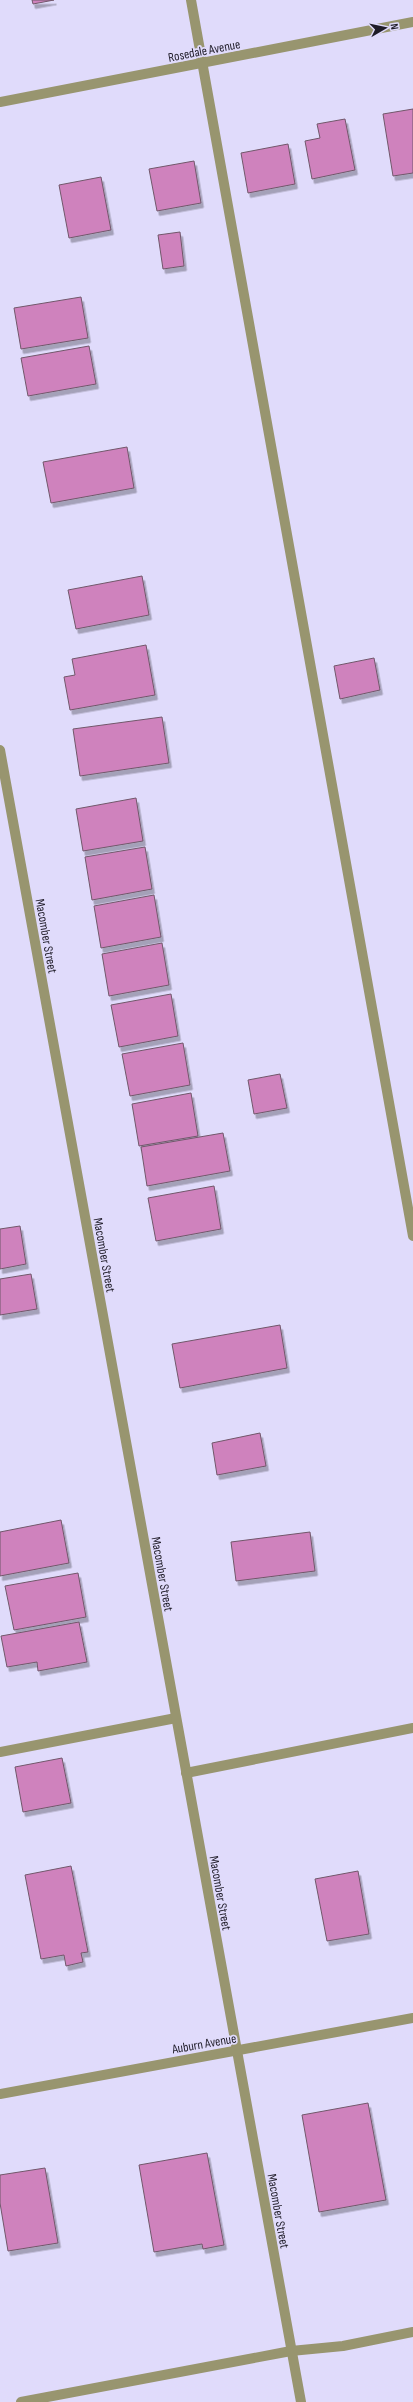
<svg xmlns="http://www.w3.org/2000/svg" width="413" height="2402" font-family="'Sofia Sans Condensed',sans-serif">
<style>
.building{fill:#cf82bd;stroke:#71576a;filter:url(#shadow)}
.lines{fill:none;stroke-linecap:round;stroke-linejoin:round}
.service{stroke:#98956f;stroke-width:10}
.minor{stroke:#98956f;stroke-width:10}
.tertiary{stroke:#98956f;stroke-width:10}
.labels{text-anchor:middle;stroke-width:3.5;stroke-linejoin:round;paint-order:stroke}
.street-label{font-size:13px;fill:#1f1c28;stroke:#e0dbfb}
</style>
<defs>
<filter id="shadow"><feDropShadow dx="2.5" dy="4.5" stdDeviation="0" flood-color="#0004"/></filter>
</defs>
<rect width="100%" height="100%" fill="#e0dbfb"/>
<path class="building" d="M 32,0 L 54,0 L 33,4 Z
M 413,109 L 413,173 L 393,176 L 383,114 Z
M 345,119 L 355,170 L 312,179 L 305,141 L 320,138 L 317,124 Z
M 288,144 L 295,184 L 248,193 L 241,153 Z
M 194,161 L 201,203 L 157,211 L 149,169 Z
M 101,177 L 111,230 L 69,238 L 59,185 Z
M 180,232 L 184,266 L 163,269 L 158,235 Z
M 81,297 L 88,338 L 21,349 L 14,308 Z
M 89,346 L 96,384 L 28,396 L 21,358 Z
M 127,447 L 134,488 L 51,503 L 43,462 Z
M 142,576 L 149,615 L 76,629 L 68,590 Z
M 146,645 L 155,695 L 70,710 L 64,677 L 75,675 L 72,659 Z
M 374,658 L 380,690 L 340,699 L 334,666 Z
M 162,717 L 169,763 L 80,776 L 73,729 Z
M 136,798 L 143,841 L 83,851 L 76,809 Z
M 145,847 L 152,889 L 92,900 L 85,857 Z
M 154,895 L 161,937 L 101,948 L 94,906 Z
M 162,943 L 169,985 L 109,996 L 102,954 Z
M 171,994 L 178,1036 L 119,1047 L 111,1005 Z
M 183,1043 L 190,1085 L 130,1096 L 122,1054 Z
M 280,1074 L 287,1108 L 254,1114 L 248,1080 Z
M 191,1093 L 198,1136 L 139,1146 L 132,1104 Z
M 223,1133 L 230,1171 L 147,1186 L 141,1147 Z
M 214,1186 L 221,1229 L 156,1241 L 148,1198 Z
M 20,1226 L 26,1264 L 0,1269 L 0,1229 Z
M 31,1274 L 37,1309 L 0,1315 L 0,1279 Z
M 280,1325 L 287,1368 L 180,1388 L 172,1344 Z
M 260,1433 L 266,1466 L 217,1475 L 212,1443 Z
M 61,1520 L 69,1563 L 0,1576 L 0,1532 Z
M 310,1532 L 315,1571 L 236,1581 L 231,1542 Z
M 78,1573 L 86,1617 L 14,1630 L 5,1586 Z
M 79,1622 L 87,1662 L 38,1671 L 37,1662 L 7,1667 L 1,1636 Z
M 62,1758 L 71,1803 L 23,1812 L 15,1767 Z
M 71,1866 L 88,1952 L 81,1953 L 83,1962 L 66,1966 L 64,1955 L 41,1959 L 25,1875 Z
M 358,1871 L 369,1934 L 327,1941 L 315,1879 Z
M 368,2103 L 386,2200 L 319,2212 L 302,2115 Z
M 207,2153 L 224,2245 L 203,2249 L 202,2244 L 154,2252 L 139,2165 Z
M 45,2168 L 58,2243 L 8,2251 L 0,2203 L 0,2175 Z"/>
<g class="lines">
<path class="service" d="M 191,0 L 413,1236
M 0,1752 L 176,1718
M 186,1773 L 413,1728
M 21,2402 L 291,2351 L 343,2346 L 413,2332"/>
<path class="minor" d="M 0,102 L 413,22
M 0,750 L 301,2402"/>
<path class="tertiary" d="M 0,2094 L 413,2018"/>
</g>
<g class="labels">
<g class="street-label">
<text transform="translate(204 50) rotate(-11)" y="5">Rosedale Avenue</text>
<text transform="translate(47 936) rotate(80)" y="5">Macomber Street</text>
<text transform="translate(105 1255) rotate(80)" y="5">Macomber Street</text>
<text transform="translate(163 1574) rotate(80)" y="5">Macomber Street</text>
<text transform="translate(221 1893) rotate(80)" y="5">Macomber Street</text>
<text transform="translate(204 2043) rotate(-10)" y="5">Auburn Avenue</text>
<text transform="translate(279 2211) rotate(80)" y="5">Macomber Street</text>
</g>
</g>
<g transform="translate(385 28) rotate(81)" stroke="#e0dbfb" stroke-width="3" paint-order="stroke">
<path d="M0-3L7 15L0 10L-7 15Z" fill="#1f1c28"/>
<text y="-6" font-size="11" font-weight="bold" text-anchor="middle" fill="#1f1c28">N</text>
</g>
</svg>
